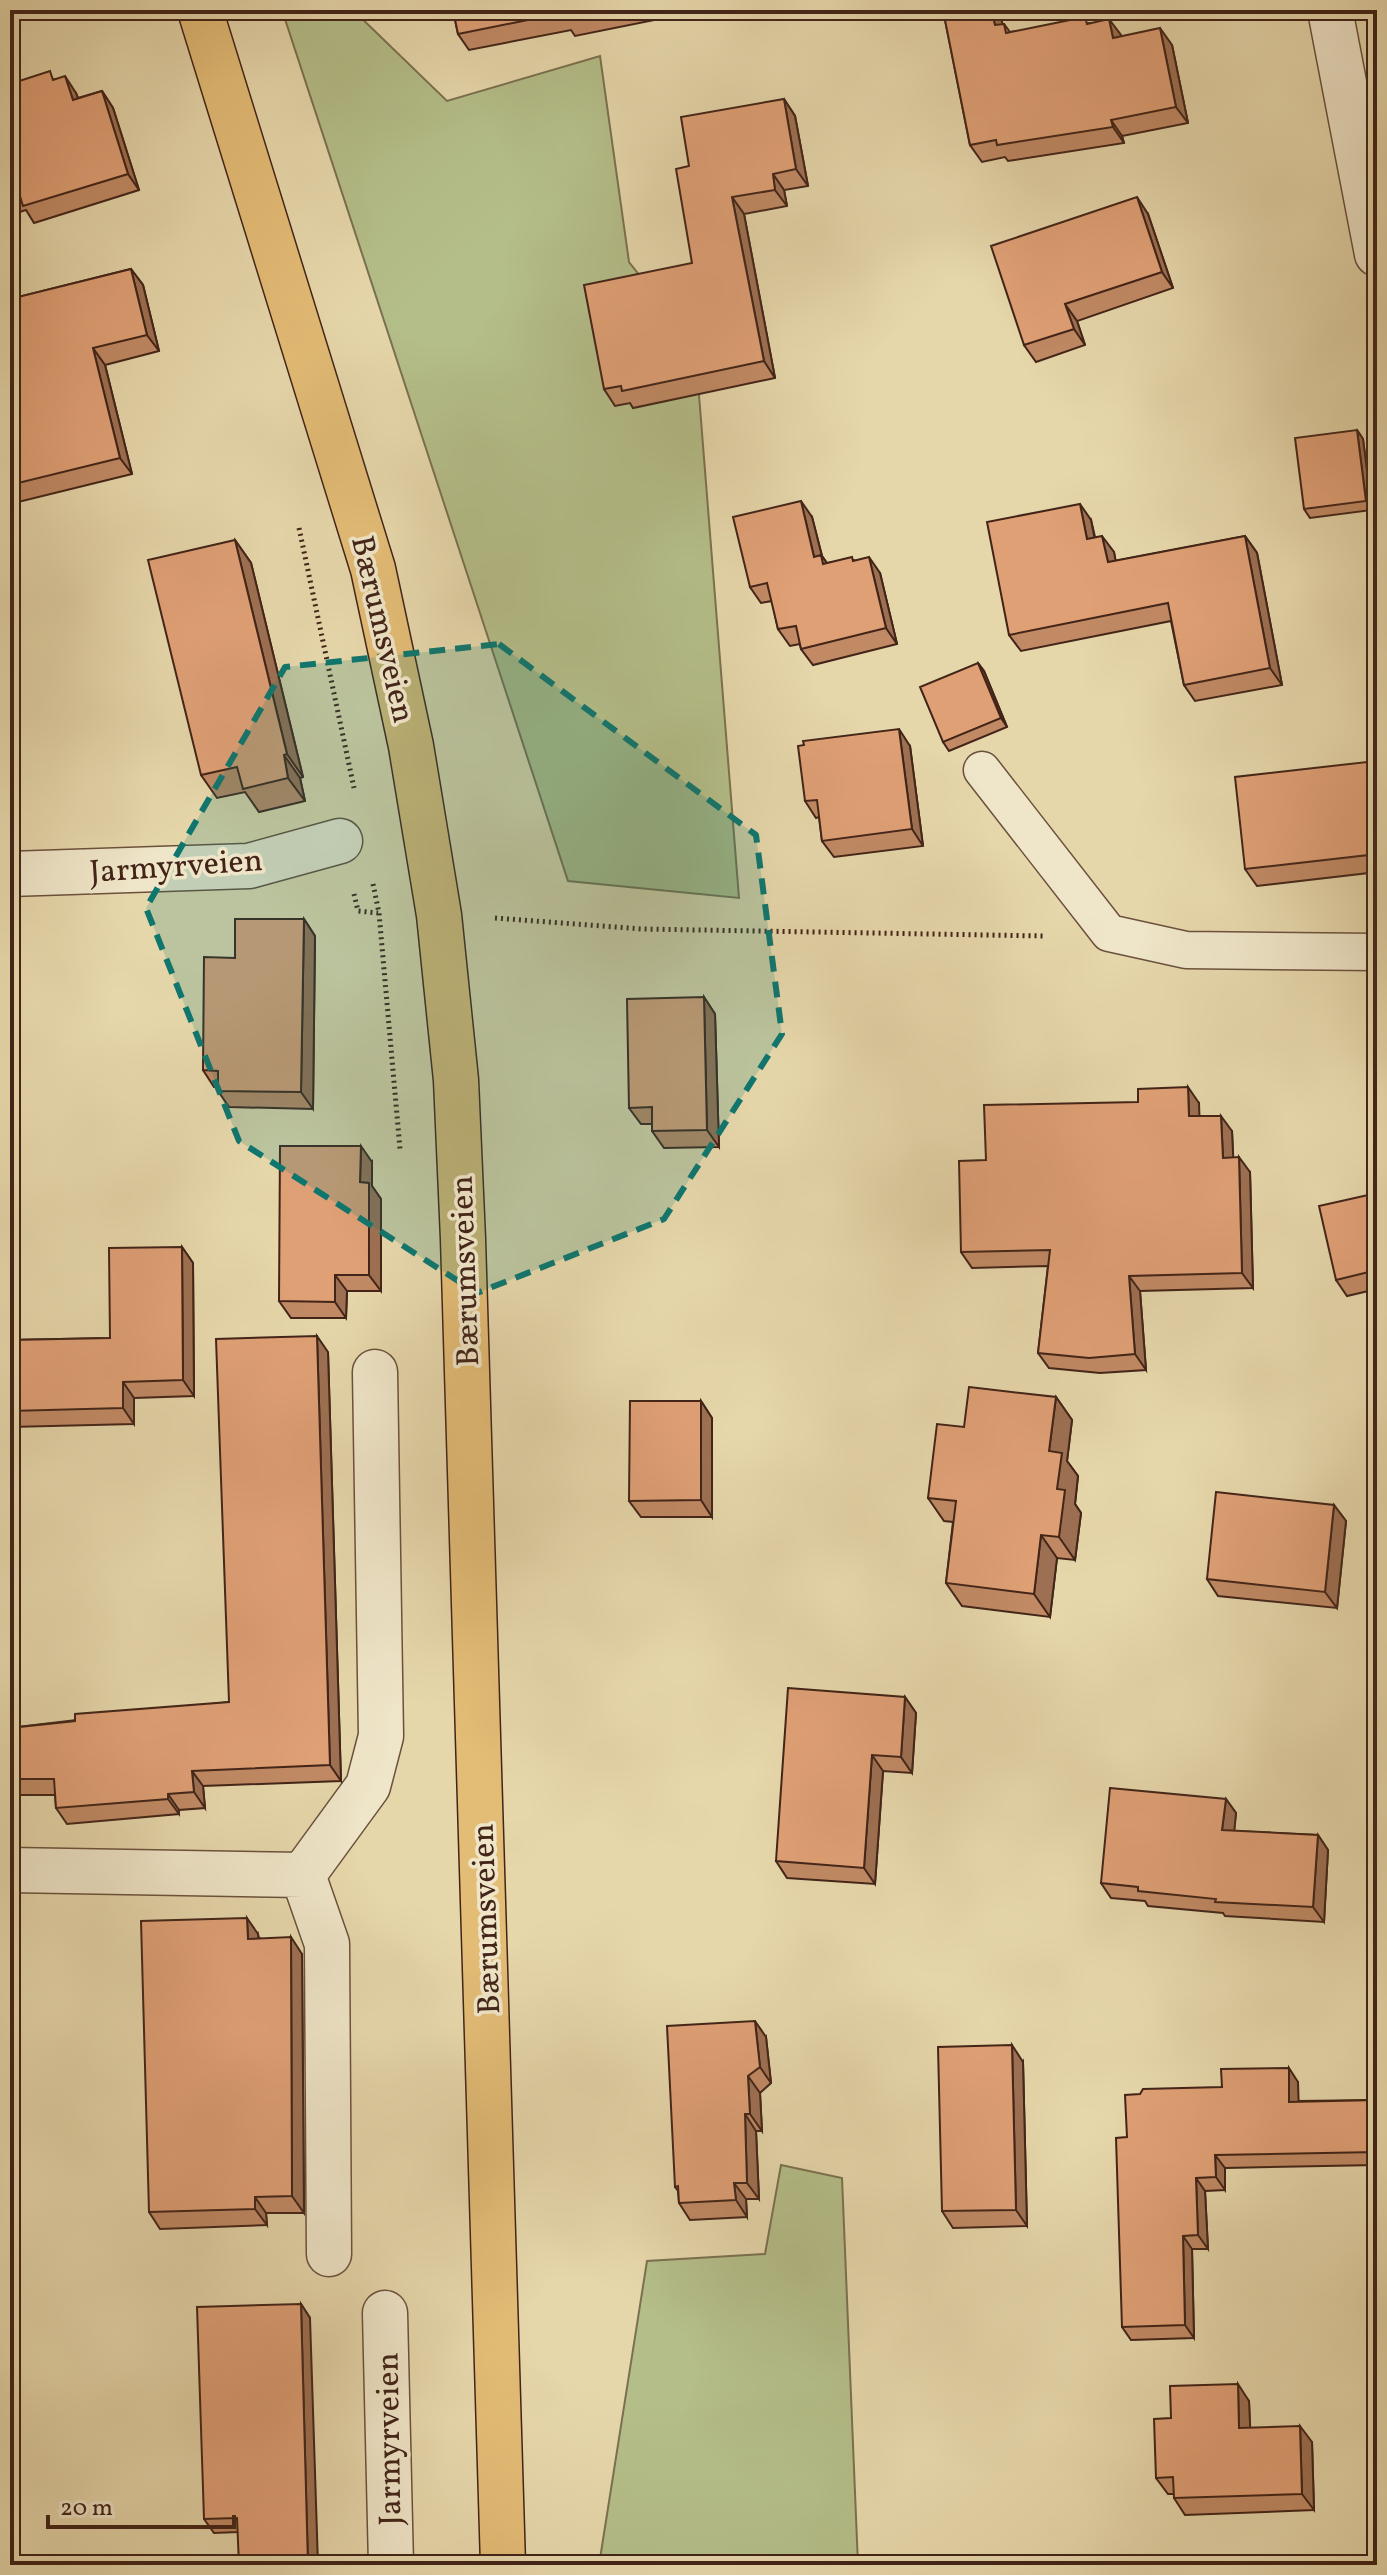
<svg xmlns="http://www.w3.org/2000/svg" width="1387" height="2575" font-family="Vollkorn,serif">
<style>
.green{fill:#b4be89;stroke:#7b7150;stroke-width:2}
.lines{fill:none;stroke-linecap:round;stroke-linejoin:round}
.service-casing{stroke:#6b513d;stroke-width:39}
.minor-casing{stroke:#6b513d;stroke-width:47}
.primary-casing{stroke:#422418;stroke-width:47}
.path{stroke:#422418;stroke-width:5;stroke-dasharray:2 4;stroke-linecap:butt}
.service{stroke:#efe5c8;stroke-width:36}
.minor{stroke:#efe5c8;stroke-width:44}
.primary{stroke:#e3bc76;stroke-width:44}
.wall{fill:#c18a65;stroke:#422418;stroke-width:2}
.shaded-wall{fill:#9d7053;stroke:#422418;stroke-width:2}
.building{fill:#e0a076;stroke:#422418;stroke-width:2}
.marked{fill:#0f766e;fill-opacity:0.2;stroke:#0f766e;stroke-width:6;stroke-dasharray:16 10;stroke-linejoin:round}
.labels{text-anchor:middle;stroke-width:7;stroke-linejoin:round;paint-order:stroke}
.street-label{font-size:32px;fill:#422418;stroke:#efe5c8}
</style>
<rect width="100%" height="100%" fill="#e6d7ab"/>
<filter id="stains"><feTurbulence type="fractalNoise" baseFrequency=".0025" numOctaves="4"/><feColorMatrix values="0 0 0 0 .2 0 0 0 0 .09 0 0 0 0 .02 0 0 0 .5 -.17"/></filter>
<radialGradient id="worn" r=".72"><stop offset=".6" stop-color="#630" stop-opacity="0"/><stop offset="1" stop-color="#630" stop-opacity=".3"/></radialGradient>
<path class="green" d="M 282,10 L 353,10 L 447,101 L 600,56 L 629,262 L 695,345 L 739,898 L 568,881 Z
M 781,2165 L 842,2178 L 858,2565 L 599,2565 L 647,2261 L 765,2254 Z"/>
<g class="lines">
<defs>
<path id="service" d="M 982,770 L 1109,933 L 1186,950 L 1377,952"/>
<path id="minor" d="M 1330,10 L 1377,254
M 10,874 L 249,866 L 340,841
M 10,1870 L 303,1875 L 327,1944 L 329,2254
M 303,1875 L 368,1786 L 381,1736 L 375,1372
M 385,2313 L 391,2565"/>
<path id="primary" d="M 200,10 L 373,569 L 411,746 L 439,915 L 456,1080 L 463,1239 L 503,2565"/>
</defs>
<use href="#service" class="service-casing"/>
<use href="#minor" class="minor-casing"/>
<use href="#primary" class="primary-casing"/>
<path class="path" d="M 299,528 L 354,788
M 373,884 L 379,913 L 400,1149
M 354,894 L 358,911 L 378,913
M 495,918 L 642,929 L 1044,936"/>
<use href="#service" class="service"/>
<use href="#minor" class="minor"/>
<use href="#primary" class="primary"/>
</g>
<path class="wall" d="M 453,10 L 704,10 L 575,36 L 571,30 L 469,50 L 458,34 Z
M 943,10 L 999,10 L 1002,24 L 1004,24 L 1010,32 L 1089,23 L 1121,36 L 1172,45 L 1188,123 L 1122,136 L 1124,143 L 1008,161 L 1005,157 L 982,162 L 970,145 Z
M 56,79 L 76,93 L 78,98 L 102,91 L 113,108 L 139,190 L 34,223 L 26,210 L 10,215 L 10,84 Z
M 784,99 L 795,116 L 808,186 L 784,190 L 787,206 L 744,214 L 775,378 L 633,408 L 630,403 L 615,406 L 604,389 L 692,263 L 689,166 Z
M 1148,214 L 1173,288 L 1077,321 L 1085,345 L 1036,362 L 1024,345 Z
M 131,269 L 143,285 L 159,351 L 105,365 L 132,474 L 10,504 L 10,299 Z
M 1357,430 L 1363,439 L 1372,510 L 1310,518 L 1304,509 Z
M 812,517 L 822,556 L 827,563 L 854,560 L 880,573 L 897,644 L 813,665 L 801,649 L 800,644 L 790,646 L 778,629 L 772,601 L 761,603 L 750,587 Z
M 1091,520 L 1095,537 L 1114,552 L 1115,561 L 1245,536 L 1257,553 L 1282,685 L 1195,701 L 1184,685 L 1171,621 L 1021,651 L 1009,635 Z
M 235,540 L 251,563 L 303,777 L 300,778 L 305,801 L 259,812 L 245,792 L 217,798 L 201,775 Z
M 978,663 L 984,671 L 1007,727 L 949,751 L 943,742 Z
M 910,746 L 923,846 L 834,857 L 822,841 L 819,817 L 816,818 L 805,801 Z
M 1367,762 L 1377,776 L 1377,872 L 1257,886 L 1245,869 Z
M 304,919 L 315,936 L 313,1109 L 229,1107 L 218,1091 L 218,1087 L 214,1087 L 203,1070 L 235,958 Z
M 704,997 L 715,1014 L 719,1147 L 664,1148 L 652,1131 L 652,1124 L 641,1124 L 629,1108 Z
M 1199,1103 L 1199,1116 L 1232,1131 L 1233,1157 L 1250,1172 L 1253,1288 L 1140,1291 L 1146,1370 L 1100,1373 L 1049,1368 L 1038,1353 L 1048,1266 L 972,1268 L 961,1252 L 986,1160 Z
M 372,1162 L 372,1186 L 381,1199 L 381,1291 L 347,1291 L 346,1318 L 291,1318 L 279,1301 Z
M 1377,1193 L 1377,1289 L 1347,1296 L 1336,1280 Z
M 182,1247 L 193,1263 L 194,1396 L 134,1398 L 134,1424 L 10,1427 L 10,1340 L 110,1338 Z
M 328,1352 L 341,1781 L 203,1786 L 205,1808 L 179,1810 L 179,1814 L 67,1824 L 56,1808 L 55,1795 L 10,1795 L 10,1728 L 229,1702 Z
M 1056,1397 L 1072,1420 L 1067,1461 L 1078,1476 L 1075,1504 L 1081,1513 L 1075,1560 L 1057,1558 L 1050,1617 L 962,1606 L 946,1583 L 953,1522 L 944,1521 L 928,1498 L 964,1427 Z
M 701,1401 L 712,1418 L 712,1517 L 641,1517 L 629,1501 Z
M 1334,1505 L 1346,1521 L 1337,1608 L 1218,1596 L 1207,1579 Z
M 905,1697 L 916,1713 L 912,1773 L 883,1771 L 875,1884 L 787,1878 L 776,1861 Z
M 1226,1799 L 1236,1813 L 1234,1831 L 1318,1835 L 1328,1850 L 1324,1922 L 1225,1916 L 1223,1913 L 1148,1906 L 1145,1901 L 1111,1898 L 1101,1883 Z
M 258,1934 L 259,1938 L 302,1954 L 304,2213 L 266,2213 L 267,2225 L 160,2229 L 149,2212 Z
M 766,2037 L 771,2083 L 760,2093 L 762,2131 L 756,2131 L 759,2199 L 746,2199 L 747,2217 L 690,2220 L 679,2203 L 678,2191 L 675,2187 Z
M 1023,2062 L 1027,2226 L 953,2228 L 942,2211 Z
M 1298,2082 L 1298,2101 L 1377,2100 L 1377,2165 L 1225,2168 L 1225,2190 L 1205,2191 L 1208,2249 L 1192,2249 L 1194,2338 L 1131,2340 L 1122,2327 L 1127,2137 L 1222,2087 Z
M 301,2304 L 310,2318 L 238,2532 L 214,2533 L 204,2519 Z
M 1249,2401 L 1250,2428 L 1312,2442 L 1314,2510 L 1185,2515 L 1174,2498 L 1174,2494 L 1168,2494 L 1156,2478 L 1171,2418 Z"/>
<path class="shaded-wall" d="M 991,10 L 999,10 L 1007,42 L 995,25 Z
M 1109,19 L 1121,35 L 1125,54 L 1113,38 Z
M 1160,28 L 1172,45 L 1188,123 L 1176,107 Z
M 65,76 L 76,93 L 84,116 L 73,100 Z
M 102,91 L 113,108 L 139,190 L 128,174 Z
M 784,99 L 795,116 L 808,186 L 796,169 Z
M 1111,120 L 1122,136 L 1124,143 L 1113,127 Z
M 773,174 L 784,190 L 787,206 L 775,190 Z
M 732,197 L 744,214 L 775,378 L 764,361 Z
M 1137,197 L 1148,214 L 1173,288 L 1162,272 Z
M 131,269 L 143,285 L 159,351 L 147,335 Z
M 1065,304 L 1077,321 L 1085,345 L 1074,329 Z
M 93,348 L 105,365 L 132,474 L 120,458 Z
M 1357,430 L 1363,439 L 1372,510 L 1366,501 Z
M 801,501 L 812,517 L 822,556 L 833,572 L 814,557 Z
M 1080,504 L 1091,520 L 1098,555 L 1087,539 Z
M 1102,536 L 1114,552 L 1119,578 L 1108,562 Z
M 1245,536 L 1257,553 L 1282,685 L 1270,668 Z
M 235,540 L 251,563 L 303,777 L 287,754 Z
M 869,557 L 880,573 L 897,644 L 886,628 Z
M 978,663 L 984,671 L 1007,727 L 1001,718 Z
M 899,729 L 910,746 L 923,846 L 912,829 Z
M 284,755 L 300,778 L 305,801 L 288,778 Z
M 1367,762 L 1377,776 L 1377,848 Z
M 304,919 L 315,936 L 313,1109 L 301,1092 Z
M 704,997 L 715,1014 L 719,1147 L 707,1130 Z
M 1188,1087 L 1199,1103 L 1200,1132 L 1189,1116 Z
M 1221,1116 L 1232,1131 L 1234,1173 L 1223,1158 Z
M 361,1146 L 372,1162 L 372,1186 L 381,1199 L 381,1291 L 369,1275 L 360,1182 Z
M 1239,1157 L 1250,1172 L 1253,1288 L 1242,1273 Z
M 182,1247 L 193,1263 L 194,1396 L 183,1380 Z
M 335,1275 L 347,1291 L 346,1318 L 335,1302 Z
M 1129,1276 L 1140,1291 L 1146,1370 L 1135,1354 Z
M 317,1336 L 328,1352 L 341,1781 L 330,1765 Z
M 123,1382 L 134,1398 L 134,1424 L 123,1408 Z
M 1056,1397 L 1072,1420 L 1067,1461 L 1078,1476 L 1075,1504 L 1081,1513 L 1075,1560 L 1059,1537 L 1049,1451 Z
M 701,1401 L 712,1418 L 712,1517 L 701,1500 Z
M 1334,1505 L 1346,1521 L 1337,1608 L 1325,1592 Z
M 1041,1535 L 1057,1558 L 1050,1617 L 1034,1594 Z
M 905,1697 L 916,1713 L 912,1773 L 901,1757 Z
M 872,1755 L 883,1771 L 875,1884 L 864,1868 Z
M 192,1771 L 203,1786 L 205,1808 L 194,1792 Z
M 168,1794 L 179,1810 L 179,1814 L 168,1799 Z
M 1226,1799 L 1236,1813 L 1233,1844 L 1222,1830 Z
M 1318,1835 L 1328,1850 L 1324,1922 L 1313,1907 Z
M 247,1918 L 258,1934 L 259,1955 L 248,1939 Z
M 291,1937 L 302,1954 L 304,2213 L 292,2196 Z
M 755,2021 L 766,2037 L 771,2083 L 760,2067 Z
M 1012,2045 L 1023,2062 L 1027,2226 L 1016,2210 Z
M 1289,2068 L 1298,2082 L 1299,2115 L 1289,2102 Z
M 748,2076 L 760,2093 L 762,2131 L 750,2114 Z
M 745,2114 L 756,2131 L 759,2199 L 747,2183 Z
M 1215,2155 L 1225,2168 L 1225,2190 L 1216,2177 Z
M 1196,2178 L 1205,2191 L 1208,2249 L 1198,2235 Z
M 734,2183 L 746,2199 L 747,2217 L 736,2200 Z
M 255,2197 L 266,2213 L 267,2225 L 255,2209 Z
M 1183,2236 L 1192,2249 L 1194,2338 L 1185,2325 Z
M 301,2304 L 310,2318 L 318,2565 L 308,2565 Z
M 1238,2384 L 1249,2401 L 1251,2445 L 1239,2428 Z
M 1300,2426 L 1312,2442 L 1314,2510 L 1302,2494 Z"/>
<path class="building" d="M 453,10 L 611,10 L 564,19 L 563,13 L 458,34 Z
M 943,10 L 991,10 L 995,25 L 1004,24 L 1006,33 L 1085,17 L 1087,24 L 1109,19 L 1113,38 L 1160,28 L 1176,107 L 1111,120 L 1113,127 L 997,145 L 996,140 L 970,145 Z
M 50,71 L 53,80 L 65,76 L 73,100 L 102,91 L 128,174 L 23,206 L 19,193 L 10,195 L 10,84 Z
M 784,99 L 796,169 L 773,174 L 775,190 L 732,197 L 764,361 L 622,391 L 621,386 L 604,389 L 584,285 L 692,263 L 676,169 L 689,166 L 681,117 Z
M 1137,197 L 1162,272 L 1065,304 L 1074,329 L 1024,345 L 991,246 Z
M 131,269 L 147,335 L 93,348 L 120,458 L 10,485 L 10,299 Z
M 1357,430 L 1366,501 L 1304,509 L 1295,438 Z
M 801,501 L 814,557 L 821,555 L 823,564 L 852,557 L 853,561 L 869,557 L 886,628 L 801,649 L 796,626 L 778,629 L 767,583 L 750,587 L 733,517 Z
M 1080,504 L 1087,539 L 1102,536 L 1108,562 L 1245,536 L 1270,668 L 1184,685 L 1168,603 L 1009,635 L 987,522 Z
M 235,540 L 287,754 L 284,755 L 288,778 L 243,789 L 237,767 L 201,775 L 148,560 Z
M 978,663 L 1001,718 L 943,742 L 920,687 Z
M 899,729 L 912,829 L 822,841 L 817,800 L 805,801 L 798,746 L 804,745 L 803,741 Z
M 1367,762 L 1377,854 L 1245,869 L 1235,777 Z
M 235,919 L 304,919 L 301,1092 L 218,1091 L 218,1071 L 203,1070 L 204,957 L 235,958 Z
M 704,997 L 707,1130 L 652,1131 L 652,1107 L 629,1108 L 627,999 Z
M 1188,1087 L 1189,1116 L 1221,1116 L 1223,1158 L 1239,1157 L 1242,1273 L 1129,1276 L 1135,1354 L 1089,1358 L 1038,1353 L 1050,1250 L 961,1252 L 959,1161 L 986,1160 L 984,1105 L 1138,1102 L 1138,1089 Z
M 280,1146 L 361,1146 L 360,1182 L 369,1183 L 369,1275 L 335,1275 L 335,1302 L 279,1301 Z
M 1377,1193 L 1377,1270 L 1336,1280 L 1319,1206 Z
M 182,1247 L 183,1380 L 123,1382 L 123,1408 L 10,1411 L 10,1340 L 110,1338 L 109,1248 Z
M 317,1336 L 330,1765 L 192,1771 L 194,1792 L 168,1794 L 168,1799 L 56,1808 L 54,1779 L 10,1779 L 10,1728 L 75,1721 L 75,1714 L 229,1702 L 216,1339 Z
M 969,1387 L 1056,1397 L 1049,1451 L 1062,1453 L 1057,1489 L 1065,1490 L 1059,1537 L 1041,1535 L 1034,1594 L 946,1583 L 956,1501 L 928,1498 L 937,1424 L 964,1427 Z
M 630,1401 L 701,1401 L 701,1500 L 629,1501 Z
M 1216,1492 L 1334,1505 L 1325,1592 L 1207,1579 Z
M 788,1688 L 905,1697 L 901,1757 L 872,1755 L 864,1868 L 776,1861 Z
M 1110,1788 L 1226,1799 L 1222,1830 L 1318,1835 L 1313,1907 L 1215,1902 L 1216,1899 L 1138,1891 L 1138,1887 L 1101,1883 Z
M 247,1918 L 248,1939 L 291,1937 L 292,2196 L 255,2197 L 255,2209 L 149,2212 L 141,1921 Z
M 755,2021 L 760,2067 L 748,2076 L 750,2114 L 745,2114 L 747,2183 L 734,2183 L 736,2200 L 679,2203 L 678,2186 L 675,2187 L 667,2026 Z
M 1012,2045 L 1016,2210 L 942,2211 L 938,2047 Z
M 1289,2068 L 1289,2102 L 1377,2100 L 1377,2152 L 1215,2155 L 1216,2177 L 1196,2178 L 1198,2235 L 1183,2236 L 1185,2325 L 1122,2327 L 1116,2138 L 1127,2137 L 1125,2095 L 1140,2094 L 1143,2089 L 1222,2087 L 1221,2069 Z
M 301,2304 L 308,2565 L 239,2565 L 237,2518 L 204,2519 L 197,2307 Z
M 1238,2384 L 1239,2428 L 1300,2426 L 1302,2494 L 1174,2498 L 1173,2477 L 1156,2478 L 1154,2419 L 1171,2418 L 1170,2386 Z"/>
<path class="marked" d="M 499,644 L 756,835 L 782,1034 L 664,1219 L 477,1293 L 239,1141 L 146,908 L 285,667 Z"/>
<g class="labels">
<g class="street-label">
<text transform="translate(384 629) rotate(77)" y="11">Bærumsveien</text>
<text transform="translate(176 865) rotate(-4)" y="11">Jarmyrveien</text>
<text transform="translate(464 1271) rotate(-92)" y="11">Bærumsveien</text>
<text transform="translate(485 1919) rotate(-92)" y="11">Bærumsveien</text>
<text transform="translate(388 2439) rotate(-91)" y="11">Jarmyrveien</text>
</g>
</g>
<rect width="1387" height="2575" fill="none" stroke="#e6d7ab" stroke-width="40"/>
<rect x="12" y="12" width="1363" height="2551" fill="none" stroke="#422418" stroke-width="4"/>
<rect x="20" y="20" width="1347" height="2535" fill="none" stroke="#422418" stroke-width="2"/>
<path d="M48 2515v12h186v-12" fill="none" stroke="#422418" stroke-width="4"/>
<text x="60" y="2515" font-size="24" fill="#422418" stroke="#efe5c8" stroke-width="6" paint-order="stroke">20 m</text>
<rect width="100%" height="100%" filter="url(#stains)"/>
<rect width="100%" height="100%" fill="url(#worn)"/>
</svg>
